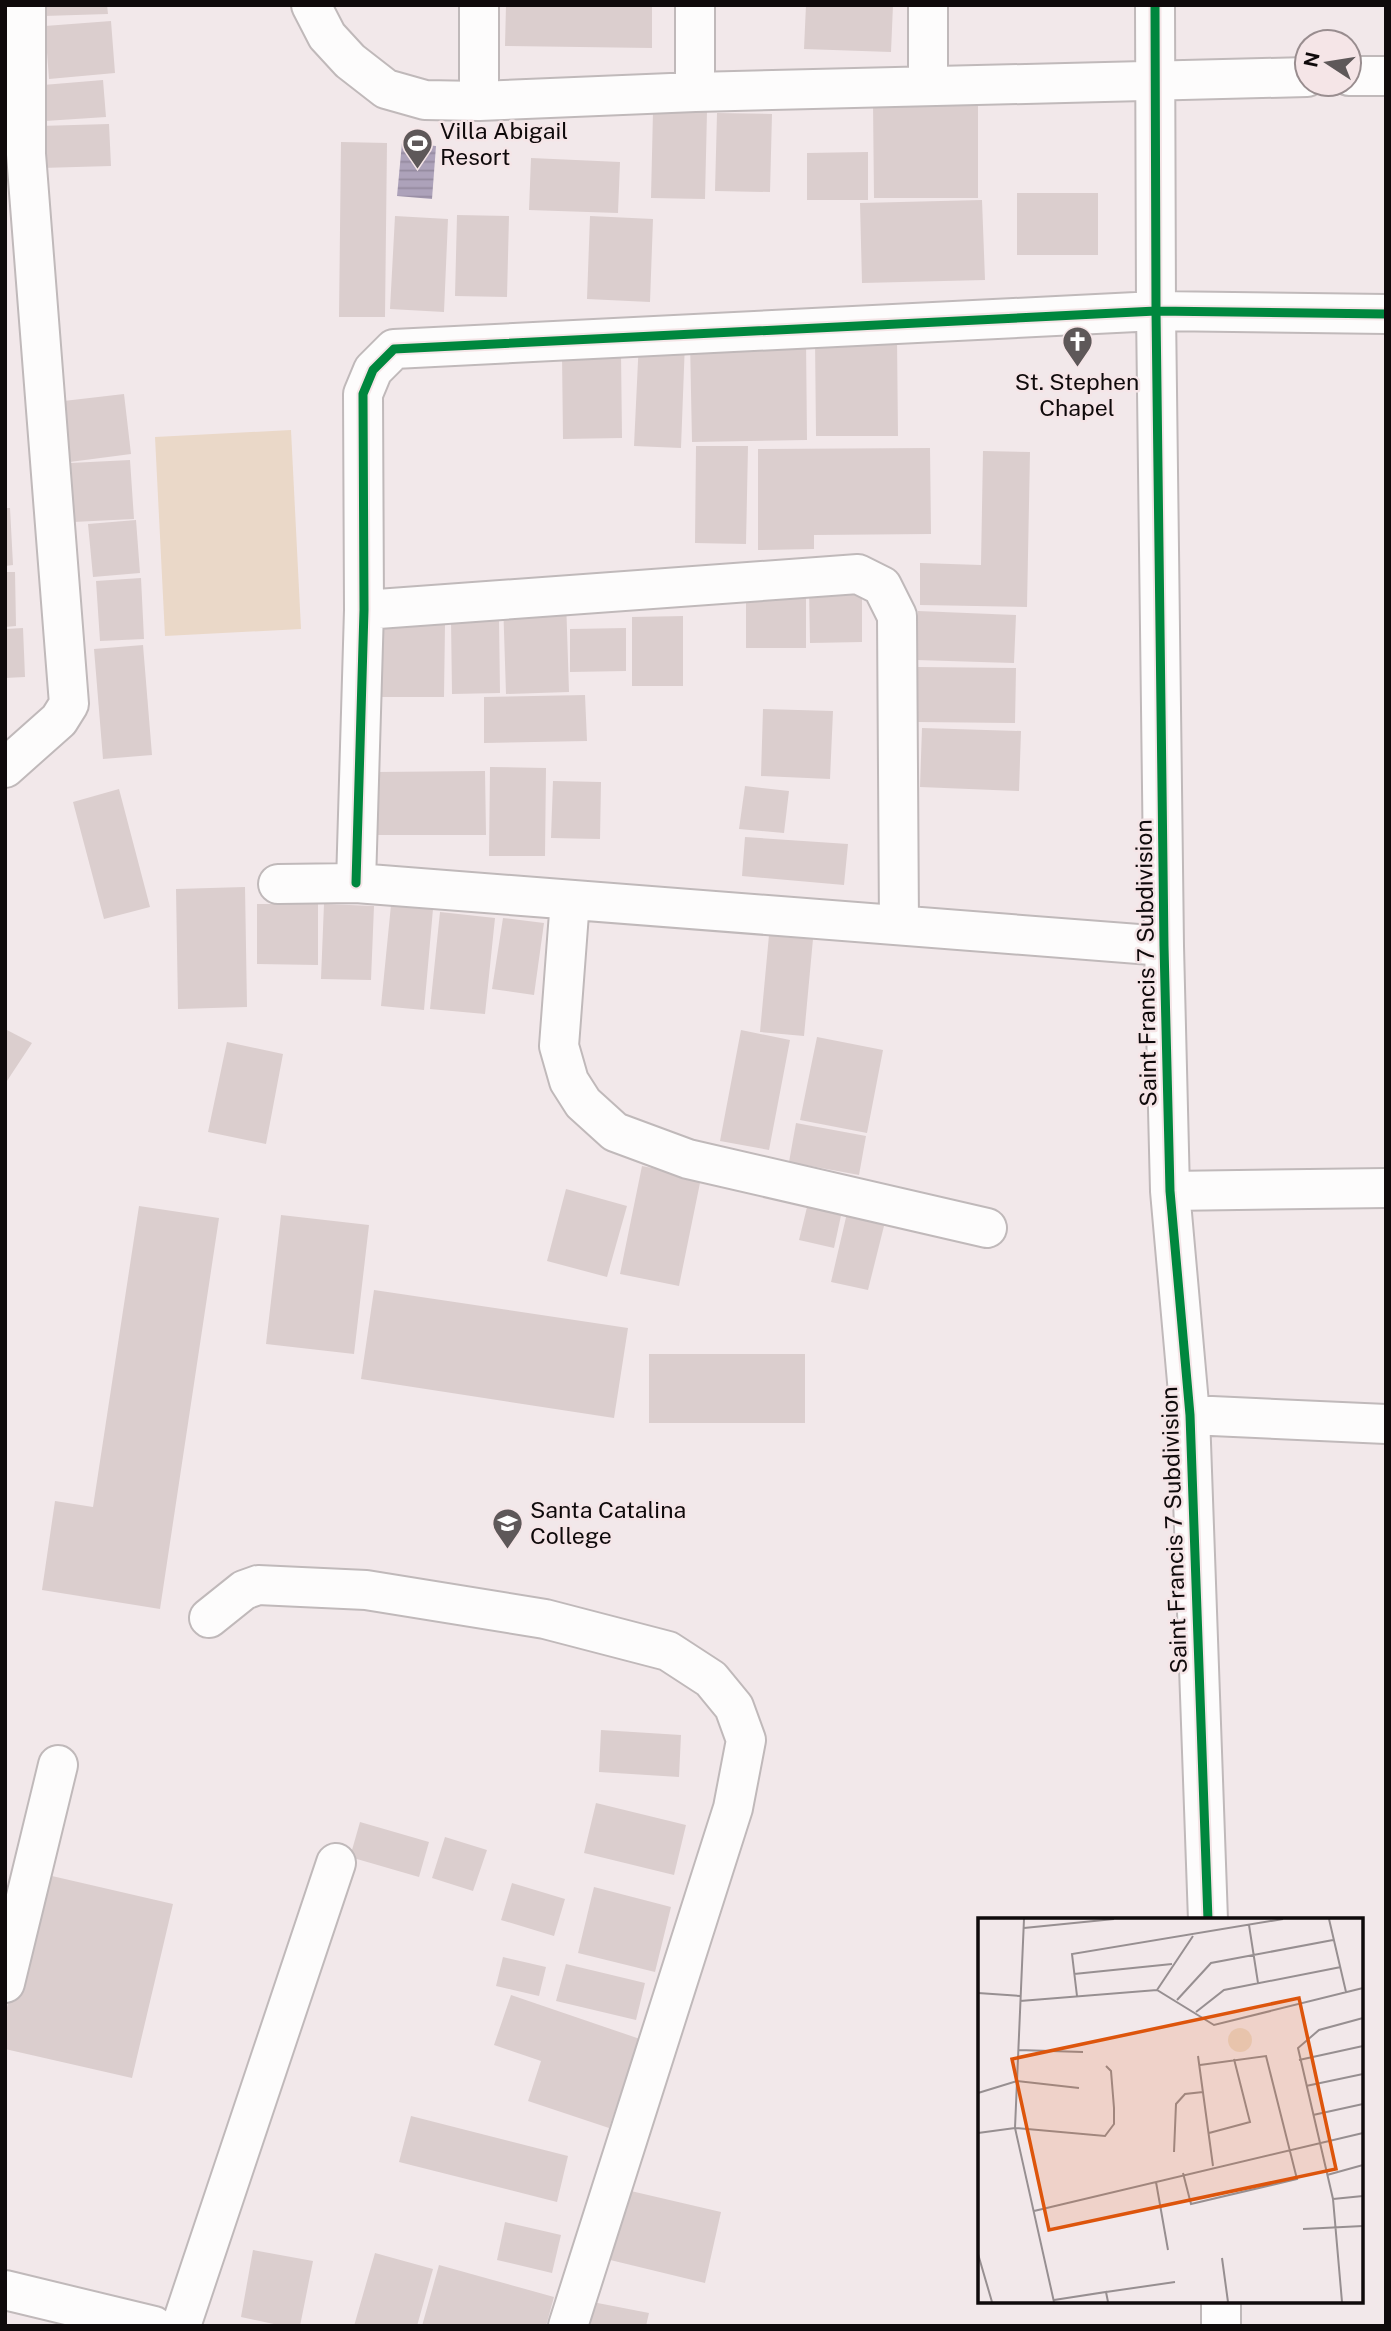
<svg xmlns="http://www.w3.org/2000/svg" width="1391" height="2331" font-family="'Public Sans',sans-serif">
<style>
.green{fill:#ead8c8}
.water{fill:url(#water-rules)}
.building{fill:#dbcece}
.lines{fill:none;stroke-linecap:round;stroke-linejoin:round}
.minor-casing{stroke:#c0b9ba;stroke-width:42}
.tertiary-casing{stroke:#c0b9ba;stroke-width:42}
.minor{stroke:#fdfcfc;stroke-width:38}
.tertiary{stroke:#fdfcfc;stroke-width:38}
.cycleway-casing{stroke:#f5e5e7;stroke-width:13}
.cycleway{stroke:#00873e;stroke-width:9}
.labels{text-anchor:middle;stroke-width:5;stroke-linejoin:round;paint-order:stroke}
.poi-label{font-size:23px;fill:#0f0a0b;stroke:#f5e5e7;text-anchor:start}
.street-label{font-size:23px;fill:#0f0a0b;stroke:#f5e5e7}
.inset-road{fill:none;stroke:#978f91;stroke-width:2}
.view{fill:#dd550c;fill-opacity:0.15;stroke:#dd550c;stroke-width:3.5}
.inset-edge{fill:none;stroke:#0f0a0b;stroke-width:3.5}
</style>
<defs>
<pattern id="water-rules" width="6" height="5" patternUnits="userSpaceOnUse" patternTransform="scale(1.75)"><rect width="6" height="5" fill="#ada2ba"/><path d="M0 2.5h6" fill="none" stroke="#948a9f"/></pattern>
</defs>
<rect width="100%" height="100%" fill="#f2e8ea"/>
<path class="green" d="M 291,430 L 301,629 L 165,636 L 155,437 Z"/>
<path class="water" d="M 402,143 L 436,146 L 432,199 L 397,196 Z"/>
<path class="building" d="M 44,5 L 107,5 L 108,14 L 44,16 Z
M 506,5 L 652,5 L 652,48 L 505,46 Z
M 806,5 L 893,5 L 891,52 L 804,49 Z
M 111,21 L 115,73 L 49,79 L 45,26 Z
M 103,80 L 106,117 L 45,121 L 43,85 Z
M 978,102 L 978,198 L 874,198 L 873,103 Z
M 653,111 L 707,111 L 705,199 L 651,198 Z
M 717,113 L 772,114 L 770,192 L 715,191 Z
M 109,124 L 111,166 L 41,168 L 39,126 Z
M 341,142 L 387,143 L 385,317 L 339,317 Z
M 868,152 L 868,200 L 807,200 L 807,153 Z
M 531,158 L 620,162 L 618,213 L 529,210 Z
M 1017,193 L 1098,193 L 1098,255 L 1017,255 Z
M 982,200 L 985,280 L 862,283 L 860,203 Z
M 457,215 L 509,216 L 507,297 L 455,296 Z
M 395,216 L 448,219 L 444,312 L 390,309 Z
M 590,216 L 653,219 L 650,302 L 587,299 Z
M 815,338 L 897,338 L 898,436 L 816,436 Z
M 806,339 L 807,440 L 692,442 L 690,341 Z
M 639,340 L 685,342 L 681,448 L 634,446 Z
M 621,353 L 622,438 L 563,439 L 562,354 Z
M 124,394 L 131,454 L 62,463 L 55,402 Z
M 696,446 L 748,446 L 746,544 L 695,543 Z
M 930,448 L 931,534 L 814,535 L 814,549 L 758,550 L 758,449 Z
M 983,451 L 1030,452 L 1027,607 L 920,605 L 920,563 L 981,565 Z
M 130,460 L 134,519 L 73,522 L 70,463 Z
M 5,508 L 10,508 L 13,565 L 5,566 Z
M 136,520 L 140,573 L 93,577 L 88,524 Z
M 5,572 L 15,572 L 16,626 L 5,627 Z
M 141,578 L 144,639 L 100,641 L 96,581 Z
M 862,587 L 862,642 L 810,643 L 809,588 Z
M 746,592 L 806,592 L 806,648 L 746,648 Z
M 566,599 L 569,692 L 506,694 L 503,601 Z
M 918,611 L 1016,615 L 1014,663 L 916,660 Z
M 683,616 L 683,686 L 632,686 L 632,617 Z
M 451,620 L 499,620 L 500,693 L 452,694 Z
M 381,623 L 445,624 L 444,697 L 381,697 Z
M 23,628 L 25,677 L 5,678 L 5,629 Z
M 626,628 L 626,671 L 570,672 L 570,629 Z
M 143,645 L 152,755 L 103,759 L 94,649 Z
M 918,667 L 1016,668 L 1015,723 L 917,722 Z
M 585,695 L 587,741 L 484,743 L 484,697 Z
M 763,709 L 833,711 L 830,779 L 761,776 Z
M 922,728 L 1021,731 L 1019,791 L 920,787 Z
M 490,767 L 546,768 L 545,856 L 489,856 Z
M 485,771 L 486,835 L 376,835 L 376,772 Z
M 553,781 L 601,782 L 600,839 L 551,838 Z
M 745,786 L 789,791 L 784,833 L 739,829 Z
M 119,789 L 150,907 L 104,919 L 73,802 Z
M 745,837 L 848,844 L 844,885 L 742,876 Z
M 245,887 L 247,1007 L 178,1009 L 176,889 Z
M 257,904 L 318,904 L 318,965 L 257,964 Z
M 324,904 L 374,906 L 371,980 L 321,979 Z
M 391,905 L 433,909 L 424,1010 L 381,1006 Z
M 440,912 L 495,918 L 485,1014 L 430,1009 Z
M 503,918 L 544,923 L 534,995 L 492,989 Z
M 769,935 L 813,939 L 804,1036 L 760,1032 Z
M 5,1029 L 32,1043 L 5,1084 Z
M 741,1030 L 790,1040 L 769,1150 L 720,1141 Z
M 817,1037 L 883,1050 L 867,1133 L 800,1120 Z
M 227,1042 L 283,1054 L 266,1144 L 208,1132 Z
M 796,1123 L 866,1136 L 859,1175 L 789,1162 Z
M 642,1166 L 701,1178 L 679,1286 L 620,1274 Z
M 566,1189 L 627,1206 L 607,1277 L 547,1261 Z
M 808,1203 L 842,1211 L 834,1248 L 799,1240 Z
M 139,1206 L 219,1218 L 160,1609 L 42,1590 L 55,1501 L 93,1507 Z
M 847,1213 L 885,1222 L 868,1290 L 831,1282 Z
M 281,1215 L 369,1225 L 354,1354 L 266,1344 Z
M 374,1290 L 628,1328 L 614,1418 L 361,1379 Z
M 649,1354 L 805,1354 L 805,1423 L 649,1423 Z
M 601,1730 L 681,1735 L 679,1777 L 599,1772 Z
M 596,1803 L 686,1825 L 674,1875 L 584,1853 Z
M 360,1822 L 429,1842 L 419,1877 L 350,1857 Z
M 445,1837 L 487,1850 L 473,1891 L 432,1878 Z
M 39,1873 L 173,1904 L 132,2078 L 5,2049 L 5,2016 Z
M 512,1883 L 565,1899 L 554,1936 L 501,1920 Z
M 594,1887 L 671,1907 L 655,1972 L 578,1953 Z
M 503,1957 L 546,1967 L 539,1996 L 496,1986 Z
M 566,1964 L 645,1983 L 636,2020 L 556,2001 Z
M 511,1995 L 640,2039 L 609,2128 L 528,2101 L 541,2061 L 494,2045 Z
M 411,2116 L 568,2156 L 557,2202 L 399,2162 Z
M 618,2188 L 721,2212 L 705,2283 L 602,2258 Z
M 505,2222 L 561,2235 L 552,2273 L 497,2260 Z
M 253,2250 L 313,2261 L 300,2326 L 283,2326 L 241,2317 Z
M 375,2253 L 433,2269 L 417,2326 L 354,2326 Z
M 439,2265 L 554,2297 L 546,2326 L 422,2326 Z
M 577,2299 L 649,2313 L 646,2326 L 572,2326 Z"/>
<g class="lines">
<defs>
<path id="minor" d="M 311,5 L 327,36 L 350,61 L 386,89 L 425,100 L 479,101 L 695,92 L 1307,77
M 928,5 L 928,86
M 1155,5 L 1156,311 L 1164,946 L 1170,1191 L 1190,1415 L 1208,1920
M 1349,76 L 1386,76
M 695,92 L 695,5
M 479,101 L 479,5
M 364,610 L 858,574 L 882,586 L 897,616 L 899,925
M 5,768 L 59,720 L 69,704 L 26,154 L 26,5
M 356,883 L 364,610 L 363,394 L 373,370 L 394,349 L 1156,311 L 1386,314
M 278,884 L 356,883 L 1164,946
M 570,900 L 559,1046 L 569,1081 L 583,1103 L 615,1132 L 688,1159 L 987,1228
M 1170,1191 L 1386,1188
M 1190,1415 L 1386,1424
M 209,1618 L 244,1590 L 258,1585 L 366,1590 L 545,1619 L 668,1651 L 711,1679 L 734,1707 L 746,1740 L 733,1808 L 568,2326
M 5,1983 L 58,1765
M 181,2326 L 336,1863
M 1221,2326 L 1221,2301"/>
<path id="tertiary" d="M 5,2290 L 154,2326"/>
</defs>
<use href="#minor" class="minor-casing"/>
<use href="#tertiary" class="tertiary-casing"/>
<use href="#minor" class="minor"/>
<use href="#tertiary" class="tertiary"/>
<defs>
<path id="cycleway" d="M 1155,5 L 1156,311 L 1164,946 L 1170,1191 L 1190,1415 L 1208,1920
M 356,883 L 364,610 L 363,394 L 373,370 L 394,349 L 1156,311 L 1386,314"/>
</defs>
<use href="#cycleway" class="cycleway-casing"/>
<use href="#cycleway" class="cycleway"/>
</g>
<defs>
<symbol id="stadium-pin" viewBox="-11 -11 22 30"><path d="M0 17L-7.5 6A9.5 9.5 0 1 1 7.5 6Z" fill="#5e5859" stroke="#f5e5e7"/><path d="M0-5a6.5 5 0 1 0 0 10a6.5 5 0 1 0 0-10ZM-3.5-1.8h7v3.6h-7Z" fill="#fff"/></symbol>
<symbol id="church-pin" viewBox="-11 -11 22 30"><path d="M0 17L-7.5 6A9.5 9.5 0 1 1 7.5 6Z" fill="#5e5859" stroke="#f5e5e7"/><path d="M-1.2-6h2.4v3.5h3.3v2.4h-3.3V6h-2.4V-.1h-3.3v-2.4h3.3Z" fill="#fff"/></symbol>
<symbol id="university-pin" viewBox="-11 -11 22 30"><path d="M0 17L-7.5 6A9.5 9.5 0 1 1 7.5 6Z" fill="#5e5859" stroke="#f5e5e7"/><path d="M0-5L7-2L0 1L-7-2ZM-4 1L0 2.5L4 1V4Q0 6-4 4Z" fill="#fff"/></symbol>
</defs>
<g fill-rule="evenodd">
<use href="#stadium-pin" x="400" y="126" width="35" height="47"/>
<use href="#church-pin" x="1060" y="324" width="35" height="47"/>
<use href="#university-pin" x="490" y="1506" width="35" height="47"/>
</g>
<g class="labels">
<g class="poi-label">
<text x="440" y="139">Villa Abigail<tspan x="440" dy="26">Resort</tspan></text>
<text x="1077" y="390" text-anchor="middle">St. Stephen<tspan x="1077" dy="26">Chapel</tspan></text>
<text x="530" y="1518">Santa Catalina<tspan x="530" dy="26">College</tspan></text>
</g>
<g class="street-label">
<text transform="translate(1146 963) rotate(-91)" y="8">Saint Francis 7 Subdivision</text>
<text transform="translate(1174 1530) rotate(-92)" y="8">Saint Francis 7 Subdivision</text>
</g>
</g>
<g transform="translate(978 1918)">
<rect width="385" height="385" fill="#f2e8ea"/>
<path d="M250 122a12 12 0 1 1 24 0a12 12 0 1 1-24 0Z" fill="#ead8c8"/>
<path class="inset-road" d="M 46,1 L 37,210 L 76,384M 351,1 L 368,74M 271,7 L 280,65M 46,10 L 136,1M 96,56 L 194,46M 179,72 L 215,18M 0,75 L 42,78M 99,78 L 94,36 L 305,1M 199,82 L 233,45 L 355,22M 42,83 L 179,72 L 236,107 L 385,70M 218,94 L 246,72 L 363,49M 40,132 L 105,134M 220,138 L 235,248M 321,142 L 385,128M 328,168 L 385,156M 0,175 L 39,163 L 101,170M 335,197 L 385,186M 0,215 L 37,210 L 127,218 L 136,206 L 136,190 L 133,153 L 128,148M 231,215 L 272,204 L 256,141M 196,234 L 198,186 L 207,176 L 225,174M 205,255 L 213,286 L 319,261 L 288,138 L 222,147M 349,257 L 385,247M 178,264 L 190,332M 355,281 L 385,278M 56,293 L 385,215M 325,311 L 385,308M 0,336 L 14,384M 244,340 L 250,384M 128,374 L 197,364M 76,382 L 128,374 L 130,384M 364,384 L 355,281 L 320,130 L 341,112 L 385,100"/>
<path class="view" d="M 321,80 L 358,251 L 71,312 L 34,141 Z"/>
<rect width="385" height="385" class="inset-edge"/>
</g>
<rect width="1391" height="2331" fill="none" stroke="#0f0a0b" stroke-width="14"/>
<g transform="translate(1328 63) rotate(282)"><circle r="33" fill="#f5e5e7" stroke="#998d8f" stroke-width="2"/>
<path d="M0-5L12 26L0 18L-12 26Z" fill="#5e5859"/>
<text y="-10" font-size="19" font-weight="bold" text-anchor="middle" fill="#0f0a0b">N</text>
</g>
</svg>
